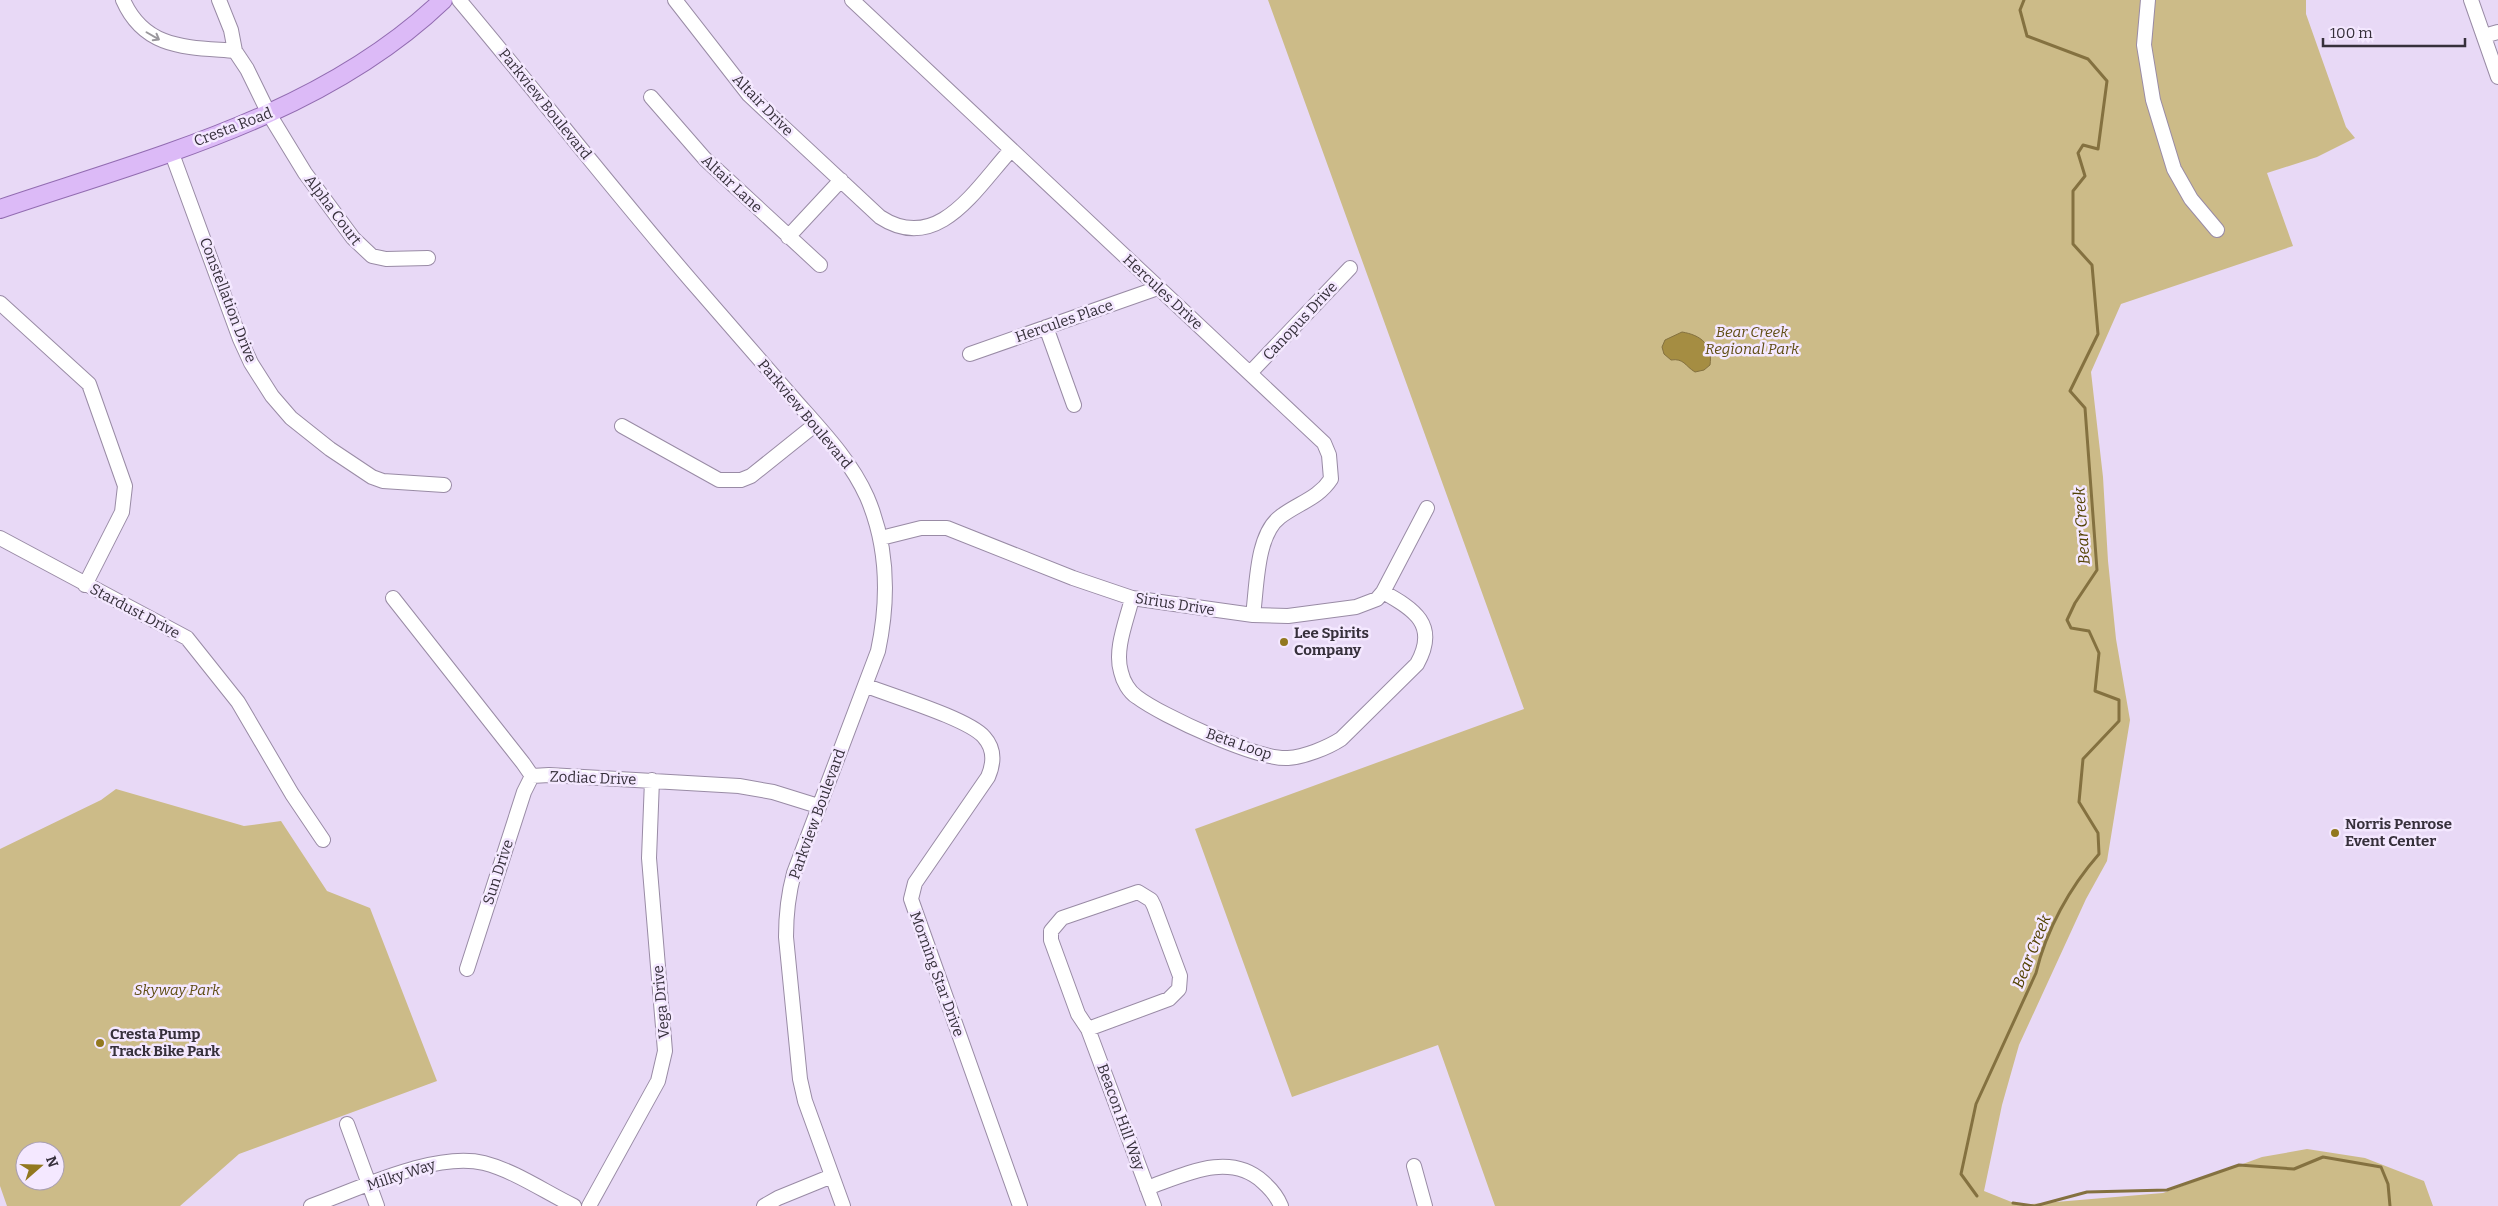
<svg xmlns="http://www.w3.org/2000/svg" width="2498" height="1206" font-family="Bitter,serif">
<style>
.green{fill:#cb8;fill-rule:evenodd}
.water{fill:#a58d42;stroke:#847140}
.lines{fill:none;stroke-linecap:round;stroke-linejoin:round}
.stream{stroke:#847140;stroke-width:3}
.minor-casing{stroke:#998ba5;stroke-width:16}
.major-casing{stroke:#926cb1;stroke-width:20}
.minor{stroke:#fff;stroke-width:14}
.major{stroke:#dcbaf7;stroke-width:18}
.oneway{stroke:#9a989d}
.poi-dot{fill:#92781f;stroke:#f4e8ff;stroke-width:2}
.labels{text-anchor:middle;stroke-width:5;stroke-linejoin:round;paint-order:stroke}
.street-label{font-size:15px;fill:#36303b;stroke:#f4e8ff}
.park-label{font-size:15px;font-style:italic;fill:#604e15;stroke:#f4e8ff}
.poi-label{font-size:15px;font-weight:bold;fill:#36303b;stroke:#f4e8ff;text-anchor:start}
.water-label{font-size:16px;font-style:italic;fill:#524102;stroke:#f4e8ff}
</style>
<rect width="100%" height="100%" fill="#e8d9f6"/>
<path class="green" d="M 1268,0 L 2306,0 L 2306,14 L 2346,127 L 2355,138 L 2317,157 L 2267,173 L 2293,246 L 2121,304 L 2091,372 L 2103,477 L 2108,561 L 2116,639 L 2130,720 L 2107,861 L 2086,899 L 2019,1045 L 2002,1105 L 1984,1191 L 2019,1205 L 2163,1193 L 2262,1157 L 2307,1149 L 2365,1158 L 2424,1181 L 2433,1206 L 1495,1206 L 1438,1045 L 1292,1097 L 1195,829 L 1524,709 Z
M 116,789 L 244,826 L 281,821 L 327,891 L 370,908 L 437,1081 L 239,1154 L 180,1206 L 7,1206 L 0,1186 L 0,849 L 101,800 ZM 25,1151 L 55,1151 L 55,1181 L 25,1181 Z"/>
<path class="water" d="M 1682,332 C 1701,335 1713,345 1710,365 L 1704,370 L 1695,372 C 1685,366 1684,358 1671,360 L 1664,354 L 1662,347 L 1665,340 Z"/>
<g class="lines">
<path class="stream" d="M 1977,1196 L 1961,1174 L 1976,1104 L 2036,973 C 2046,930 2070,887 2099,854 L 2098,833 L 2079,802 L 2083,759 L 2119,721 L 2119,700 L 2095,691 L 2099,653 L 2089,631 L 2071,628 L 2067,620 L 2075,603 L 2097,570 L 2085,408 L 2070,391 L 2098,334 L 2092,265 L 2073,244 L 2073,191 L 2085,176 L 2078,153 L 2083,145 L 2098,149 L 2107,81 L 2088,59 L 2027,36 L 2020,10 L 2024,0
M 2013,1203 L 2034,1206
M 2035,1206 L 2087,1192 L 2167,1190 L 2239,1165 L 2294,1169 L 2323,1157 L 2381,1167 L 2388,1184 L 2390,1206"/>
<defs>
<path id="minor" d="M 123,0 C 145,50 188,47 235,51
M 219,0 L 231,30 L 235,51 L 247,69 L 269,114 L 305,173 L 353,238 L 372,256 L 386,259 L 428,258
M 459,0 C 540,96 617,196 700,291 C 731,327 762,362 793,398 C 820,429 850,459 867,497 C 888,546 889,599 878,651 L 794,873 C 788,895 786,915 786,937 L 800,1079 L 805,1101 L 843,1206
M 675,0 L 749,95 L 880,217 C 938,255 976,188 1011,150
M 852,0 L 1324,443 L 1329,455 L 1331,479 C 1318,499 1298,503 1280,517 C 1256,535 1257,587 1253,615
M 2148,0 L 2144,45 L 2153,100 L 2174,169 L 2191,199 L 2217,230
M 2471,0 L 2498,77
M 2484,36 L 2498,32
M 651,97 L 705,159 L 820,265
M 171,151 L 240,339 L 251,363 L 272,396 L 291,418 L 330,449 L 372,477 L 383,481 L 444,485
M 788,237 L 841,180
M 0,303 L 89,384 L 125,486 L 122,512 L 85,585
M 1046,327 L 1074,405
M 970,354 L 1158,288
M 1250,373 L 1350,268
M 622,426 L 719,480 L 741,480 L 751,476 L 816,424
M 0,538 L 187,638 L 238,702 L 292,794 L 323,840
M 881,538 L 921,528 L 947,528 L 1073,578 L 1132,598 L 1253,615 L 1288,616 L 1356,607 L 1377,599 L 1383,592 L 1427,508
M 393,598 L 523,763 L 532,776 L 549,775 L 739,786 L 773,792 L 818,806
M 1132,598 C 1127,620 1114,649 1121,672 C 1123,681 1129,692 1137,697 C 1162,716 1258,760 1288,758 C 1304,757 1327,748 1341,739 L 1417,664 C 1439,625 1414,609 1383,592
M 867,686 C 892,696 969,719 984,737 C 995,749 994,763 988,777 L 915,883 L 911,899 L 1020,1206
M 1138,892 L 1151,900 L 1154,906 L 1180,976 L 1179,989 L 1169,999 L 1088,1029 L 1078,1014 L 1051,940 L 1051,931 L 1062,918 Z
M 467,969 L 524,792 L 532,776
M 1088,1029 L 1154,1206
M 347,1124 L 377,1206
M 1414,1166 L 1425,1206
M 1147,1188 C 1184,1175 1229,1151 1263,1182 C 1271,1189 1277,1196 1281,1206
M 311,1206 C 359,1189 435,1151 484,1163 C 515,1171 545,1192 574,1206
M 589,1206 L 658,1081 L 665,1051 L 649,858 L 652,780
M 764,1206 L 778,1198 L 832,1176"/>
<path id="major" d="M 0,209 C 154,157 323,115 443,0"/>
</defs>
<use href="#minor" class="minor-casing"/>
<use href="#major" class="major-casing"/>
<use href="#minor" class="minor"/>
<use href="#major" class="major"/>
</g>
<defs><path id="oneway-shaft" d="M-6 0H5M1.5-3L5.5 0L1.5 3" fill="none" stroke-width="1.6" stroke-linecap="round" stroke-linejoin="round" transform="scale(1.25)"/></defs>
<use class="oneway" href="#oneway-shaft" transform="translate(153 36) rotate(30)"/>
<g class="poi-dot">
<circle cx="1284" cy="642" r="5"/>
<circle cx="2335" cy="833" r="5"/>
<circle cx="100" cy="1043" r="5"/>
</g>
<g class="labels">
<g class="street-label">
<text transform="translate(545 104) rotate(51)" y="5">Parkview Boulevard</text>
<text transform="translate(763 105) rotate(46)" y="5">Altair Drive</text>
<text transform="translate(233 127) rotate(-21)" y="5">Cresta Road</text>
<text transform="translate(732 184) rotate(43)" y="5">Altair Lane</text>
<text transform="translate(333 210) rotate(53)" y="5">Alpha Court</text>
<text transform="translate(1163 292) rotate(43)" y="5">Hercules Drive</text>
<text transform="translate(228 300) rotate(69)" y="5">Constellation Drive</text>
<text transform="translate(1064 321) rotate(-19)" y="5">Hercules Place</text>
<text transform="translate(1300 321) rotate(-47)" y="5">Canopus Drive</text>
<text transform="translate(805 414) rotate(50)" y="5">Parkview Boulevard</text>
<text transform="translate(1175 604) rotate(9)" y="5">Sirius Drive</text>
<text transform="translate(135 611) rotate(28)" y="5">Stardust Drive</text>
<text transform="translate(1239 744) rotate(19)" y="5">Beta Loop</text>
<text transform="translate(593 778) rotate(2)" y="5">Zodiac Drive</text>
<text transform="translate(817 814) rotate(-70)" y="5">Parkview Boulevard</text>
<text transform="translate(498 872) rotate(-72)" y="5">Sun Drive</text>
<text transform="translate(937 974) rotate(70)" y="5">Morning Star Drive</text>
<text transform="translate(661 1002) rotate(-95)" y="5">Vega Drive</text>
<text transform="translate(1121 1117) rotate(70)" y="5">Beacon Hill Way</text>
<text transform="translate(401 1175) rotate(-18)" y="5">Milky Way</text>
</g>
<g class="park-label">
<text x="1752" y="337">Bear Creek<tspan x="1752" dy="17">Regional Park</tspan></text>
<text x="177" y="995">Skyway Park</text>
</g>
<g class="poi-label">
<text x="1294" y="638">Lee Spirits<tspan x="1294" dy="17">Company</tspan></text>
<text x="2345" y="829">Norris Penrose<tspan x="2345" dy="17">Event Center</tspan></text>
<text x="110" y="1039">Cresta Pump<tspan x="110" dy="17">Track Bike Park</tspan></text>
</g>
<g class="water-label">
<text transform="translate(2081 526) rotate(-94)" y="6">Bear Creek</text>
<text transform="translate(2031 951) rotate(-68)" y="6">Bear Creek</text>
</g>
</g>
<g transform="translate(40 1166) rotate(70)"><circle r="24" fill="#f4e8ff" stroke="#a89eb1"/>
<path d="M0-4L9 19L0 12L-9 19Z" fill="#92781f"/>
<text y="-8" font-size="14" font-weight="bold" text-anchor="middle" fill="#36303b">N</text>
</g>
<path d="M2323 38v8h142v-8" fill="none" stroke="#36303b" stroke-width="2.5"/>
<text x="2330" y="38" font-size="15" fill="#36303b" stroke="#f4e8ff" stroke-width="4" paint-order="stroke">100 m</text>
</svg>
